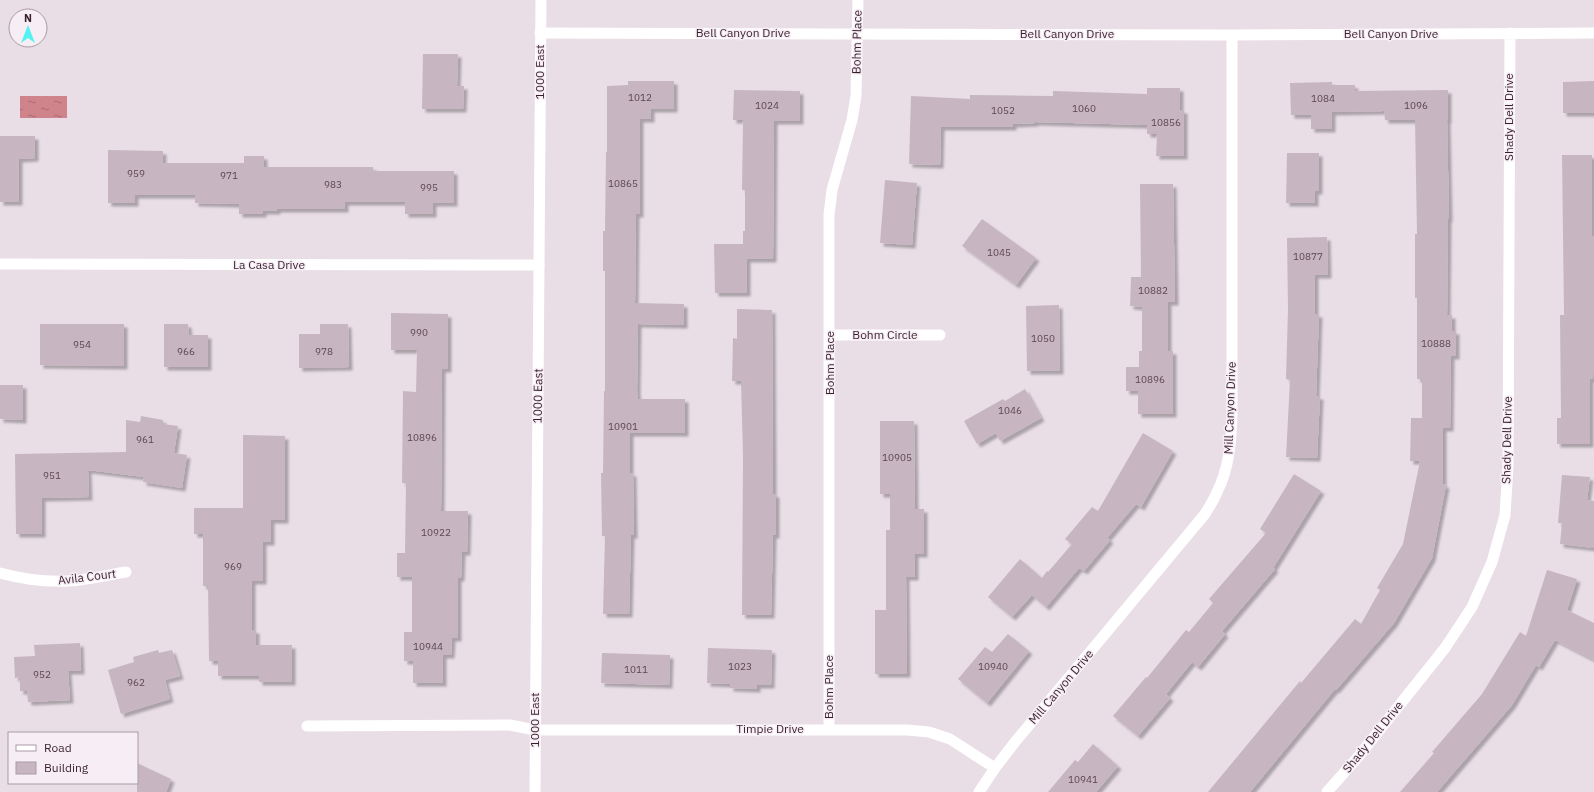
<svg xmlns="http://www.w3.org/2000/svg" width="1594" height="792" font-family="'IBM Plex Sans',sans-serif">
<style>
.water{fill:url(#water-ripples)}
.building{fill:#c7b6c1;filter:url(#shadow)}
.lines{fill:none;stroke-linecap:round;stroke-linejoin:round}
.service{stroke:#fff;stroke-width:11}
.minor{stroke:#fff;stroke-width:11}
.tertiary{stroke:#fff;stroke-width:11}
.labels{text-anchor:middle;stroke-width:3;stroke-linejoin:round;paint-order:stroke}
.number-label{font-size:10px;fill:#5c4551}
.street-label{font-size:12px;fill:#391f2c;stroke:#f6eef4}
</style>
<defs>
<pattern id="water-ripples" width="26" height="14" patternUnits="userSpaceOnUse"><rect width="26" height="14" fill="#cf848b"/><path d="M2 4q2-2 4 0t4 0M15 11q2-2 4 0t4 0" fill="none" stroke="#a96b72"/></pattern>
<filter id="shadow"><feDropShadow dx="3.5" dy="3.5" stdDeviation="1" flood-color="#0004"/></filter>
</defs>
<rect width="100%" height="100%" fill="#e9dde6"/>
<path class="water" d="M 20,96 L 67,96 L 67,118 L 20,118 Z"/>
<path class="building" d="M 423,54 L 458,54 L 457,86 L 464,86 L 463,109 L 422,109 Z
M 628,81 L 674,81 L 674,109 L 651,109 L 651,119 L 640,119 L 640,214 L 636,214 L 635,303 L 684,304 L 684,325 L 638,324 L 637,391 L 638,399 L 685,399 L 685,433 L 630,433 L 630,473 L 633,473 L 634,535 L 631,535 L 629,614 L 603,614 L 605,536 L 602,536 L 601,473 L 603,473 L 604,391 L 605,391 L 605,271 L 603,271 L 603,231 L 605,231 L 606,152 L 607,152 L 607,86 L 628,85 Z
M 1594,81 L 1594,113 L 1563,113 L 1563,82 Z
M 1332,82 L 1332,85 L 1355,85 L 1355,91 L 1448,90 L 1448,120 L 1447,120 L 1449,219 L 1448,219 L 1447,315 L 1452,315 L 1452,331 L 1456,331 L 1456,356 L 1451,356 L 1450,428 L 1443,428 L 1443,484 L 1446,485 L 1432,558 L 1394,623 L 1336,690 L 1335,689 L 1250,792 L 1208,792 L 1300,681 L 1301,683 L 1355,619 L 1361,624 L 1380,590 L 1377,588 L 1403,544 L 1420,461 L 1410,461 L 1411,418 L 1422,418 L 1422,379 L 1417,379 L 1417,298 L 1415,298 L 1415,234 L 1417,234 L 1415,120 L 1385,120 L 1384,111 L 1332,112 L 1332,129 L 1311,129 L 1311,115 L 1291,115 L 1290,83 Z
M 1147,88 L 1180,88 L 1180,110 L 1184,110 L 1184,156 L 1156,156 L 1157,134 L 1147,134 L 1147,125 L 1035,122 L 1035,123 L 1013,124 L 1013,127 L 941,127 L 940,165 L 909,164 L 911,96 L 970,99 L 970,95 L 1053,96 L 1053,91 L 1147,94 Z
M 734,90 L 800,91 L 800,121 L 774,121 L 773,259 L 747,259 L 747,293 L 715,293 L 714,244 L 743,244 L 743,231 L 745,231 L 745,190 L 742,190 L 743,120 L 733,120 Z
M 0,136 L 35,136 L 35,158 L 19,159 L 19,202 L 0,202 Z
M 108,150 L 163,151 L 163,163 L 244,163 L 244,156 L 264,156 L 264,167 L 373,167 L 373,171 L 454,171 L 454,203 L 433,203 L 433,214 L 405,214 L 405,202 L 345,202 L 345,209 L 277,209 L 277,211 L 263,211 L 263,214 L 239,214 L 239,204 L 195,203 L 195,195 L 135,195 L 135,203 L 108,203 Z
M 1287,153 L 1319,153 L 1319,191 L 1315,191 L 1315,203 L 1286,203 Z
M 1562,155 L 1592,155 L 1592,236 L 1594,236 L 1594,297 L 1593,379 L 1590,379 L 1590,444 L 1557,444 L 1557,418 L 1561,418 L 1560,315 L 1564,315 Z
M 885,180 L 917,183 L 912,245 L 880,243 Z
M 1140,184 L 1173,184 L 1175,302 L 1168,302 L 1168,351 L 1173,351 L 1173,414 L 1138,414 L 1138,391 L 1126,391 L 1126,367 L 1139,367 L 1139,351 L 1142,351 L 1142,307 L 1130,306 L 1131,277 L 1141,277 Z
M 982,219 L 1036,258 L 1016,285 L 962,246 Z
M 1327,237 L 1328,275 L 1315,275 L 1315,314 L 1319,314 L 1316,396 L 1320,396 L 1317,458 L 1286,457 L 1290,380 L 1286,379 L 1288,309 L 1287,238 Z
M 1059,305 L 1060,371 L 1027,371 L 1026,306 Z
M 737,309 L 772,310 L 773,471 L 773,494 L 776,494 L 776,535 L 773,535 L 771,615 L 742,615 L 743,456 L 741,381 L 732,381 L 733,338 L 737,339 Z
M 391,313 L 448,314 L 448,369 L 442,369 L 441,511 L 468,511 L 467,552 L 462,552 L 461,578 L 458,578 L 458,638 L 452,638 L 451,655 L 443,655 L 443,683 L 413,683 L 413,661 L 404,661 L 404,632 L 412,632 L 412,577 L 397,577 L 397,553 L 405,553 L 406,483 L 402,483 L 403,391 L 416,392 L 417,350 L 391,350 Z
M 40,324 L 124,324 L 124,366 L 40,365 Z
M 164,324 L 188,324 L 189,335 L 208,335 L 208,367 L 164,367 Z
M 320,324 L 348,324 L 349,367 L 299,368 L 299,334 L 320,334 Z
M 0,385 L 23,385 L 23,420 L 0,419 Z
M 1025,389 L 1041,418 L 1000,441 L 996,433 L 977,444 L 964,421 L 1003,399 L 1005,401 Z
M 141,416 L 163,420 L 163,424 L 178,426 L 174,453 L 187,455 L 182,488 L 143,482 L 144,477 L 88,470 L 89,497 L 42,498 L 42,534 L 16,534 L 15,454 L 126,452 L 126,420 L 140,422 Z
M 880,421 L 914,421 L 915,509 L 924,509 L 924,554 L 915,554 L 915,577 L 906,577 L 907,674 L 875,674 L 875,610 L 886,610 L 886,530 L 890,530 L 890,494 L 880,494 Z
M 1143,433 L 1173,451 L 1141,507 L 1136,504 L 1107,538 L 1110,540 L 1084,571 L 1079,568 L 1046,607 L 1032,595 L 1012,617 L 988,597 L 1020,559 L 1042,578 L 1047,571 L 1048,572 L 1072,544 L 1065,539 L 1092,507 L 1098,511 Z
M 243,435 L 285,436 L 285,520 L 271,520 L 271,542 L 263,542 L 263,581 L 252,581 L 252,630 L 256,630 L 256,645 L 292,645 L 292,682 L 259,682 L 259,676 L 218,676 L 218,661 L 209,661 L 208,586 L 203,586 L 203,534 L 194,534 L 194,508 L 243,508 Z
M 1294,474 L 1321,491 L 1273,568 L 1275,569 L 1222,631 L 1225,634 L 1198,667 L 1192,662 L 1166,694 L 1170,698 L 1138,736 L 1113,716 L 1146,677 L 1147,678 L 1186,630 L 1189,632 L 1213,603 L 1209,599 L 1266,533 L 1260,529 Z
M 1562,475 L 1590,477 L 1587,500 L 1594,501 L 1594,548 L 1560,544 L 1562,523 L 1558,523 Z
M 1547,570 L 1577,579 L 1567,610 L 1594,623 L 1594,660 L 1555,640 L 1539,667 L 1536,665 L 1512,705 L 1437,792 L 1400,792 L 1434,753 L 1432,752 L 1482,694 L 1520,632 L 1526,636 Z
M 1008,634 L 1029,651 L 987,703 L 958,679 L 985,647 L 992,652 Z
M 80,643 L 81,671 L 68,671 L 70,700 L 28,702 L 27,691 L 20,691 L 20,677 L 15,678 L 14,657 L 35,656 L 34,645 Z
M 708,648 L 772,650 L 771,685 L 757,685 L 757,689 L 730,688 L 730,684 L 707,683 Z
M 158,650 L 159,653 L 172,650 L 180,676 L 165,680 L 170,699 L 121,714 L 108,670 L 134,662 L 133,657 Z
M 602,653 L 670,655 L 669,685 L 601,683 Z
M 1093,744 L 1118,766 L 1096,792 L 1048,792 L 1075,760 L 1078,762 Z
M 137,763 L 171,779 L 166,792 L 137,792 Z"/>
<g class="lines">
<path class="service" d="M 307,726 L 510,725 L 535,730"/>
<path class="minor" d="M 540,33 L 1232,35 L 1594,33
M 0,264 L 539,265
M 830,335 L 940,335
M 0,573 C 22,579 45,582 68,581 C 87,580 107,575 126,572
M 829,729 L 829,215 L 832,190 L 852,120 L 856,96 L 858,0
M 535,730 L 907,730 L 929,732 L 950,739 L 995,768
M 979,792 L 995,768 L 1015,742 L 1205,514 C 1209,507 1214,500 1217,492 C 1229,469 1231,442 1232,417 L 1232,35
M 1327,792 L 1358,757 L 1445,648 L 1472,607 L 1492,562 L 1505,515 L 1508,466 L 1510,33"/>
<path class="tertiary" d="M 535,792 L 541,0"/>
</g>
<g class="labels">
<g class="number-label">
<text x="640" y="101">1012</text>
<text x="1323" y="102">1084</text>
<text x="767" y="109">1024</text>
<text x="1416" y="109">1096</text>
<text x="1084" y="112">1060</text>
<text x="1003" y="114">1052</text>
<text x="1166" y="126">10856</text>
<text x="136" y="177">959</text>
<text x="229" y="179">971</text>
<text x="623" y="187">10865</text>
<text x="333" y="188">983</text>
<text x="429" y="191">995</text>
<text x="999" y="256">1045</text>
<text x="1308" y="260">10877</text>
<text x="1153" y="294">10882</text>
<text x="419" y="336">990</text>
<text x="1043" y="342">1050</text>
<text x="1436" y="347">10888</text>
<text x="82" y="348">954</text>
<text x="186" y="355">966</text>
<text x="324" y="355">978</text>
<text x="1150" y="383">10896</text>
<text x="1010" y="414">1046</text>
<text x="623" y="430">10901</text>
<text x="422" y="441">10896</text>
<text x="145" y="443">961</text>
<text x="897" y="461">10905</text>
<text x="52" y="479">951</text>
<text x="436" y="536">10922</text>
<text x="233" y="570">969</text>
<text x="428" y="650">10944</text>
<text x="740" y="670">1023</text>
<text x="993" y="670">10940</text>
<text x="636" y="673">1011</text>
<text x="42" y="678">952</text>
<text x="136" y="686">962</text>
<text x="1083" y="783">10941</text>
</g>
<g class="street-label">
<text x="743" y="37">Bell Canyon Drive</text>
<text x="1067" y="38">Bell Canyon Drive</text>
<text x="1391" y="38">Bell Canyon Drive</text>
<text transform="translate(857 42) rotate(-89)" y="4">Bohm Place</text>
<text transform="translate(540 72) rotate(-90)" y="4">1000 East</text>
<text transform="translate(1509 117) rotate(-90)" y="4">Shady Dell Drive</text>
<text x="269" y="269">La Casa Drive</text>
<text x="885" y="339">Bohm Circle</text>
<text transform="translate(830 363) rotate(-90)" y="4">Bohm Place</text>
<text transform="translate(538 396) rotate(-89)" y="4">1000 East</text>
<text transform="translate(1230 408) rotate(-88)" y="4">Mill Canyon Drive</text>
<text transform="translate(1507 440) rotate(-89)" y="4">Shady Dell Drive</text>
<text transform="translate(87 577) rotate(-7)" y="4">Avila Court</text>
<text transform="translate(829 687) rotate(-90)" y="4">Bohm Place</text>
<text transform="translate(1061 687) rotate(-50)" y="4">Mill Canyon Drive</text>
<text transform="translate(535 720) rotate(-90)" y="4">1000 East</text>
<text x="770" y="733">Timpie Drive</text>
<text transform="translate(1373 737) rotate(-51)" y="4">Shady Dell Drive</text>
</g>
</g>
<rect x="8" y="732" width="130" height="52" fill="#f6eef4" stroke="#aa9ba4"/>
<rect x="16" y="745" width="20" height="6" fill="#ffffff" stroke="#aa9ba4"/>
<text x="44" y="752" font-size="12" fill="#391f2c">Road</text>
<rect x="16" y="762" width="20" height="12" fill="#c7b6c1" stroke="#aa9ba4"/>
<text x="44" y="772" font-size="12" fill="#391f2c">Building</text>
<g transform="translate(28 28)"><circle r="19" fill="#f6eef4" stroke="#aa9ba4"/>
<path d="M0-3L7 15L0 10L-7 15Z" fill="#53f2f2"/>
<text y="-6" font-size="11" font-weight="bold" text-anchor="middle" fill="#391f2c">N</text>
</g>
</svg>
